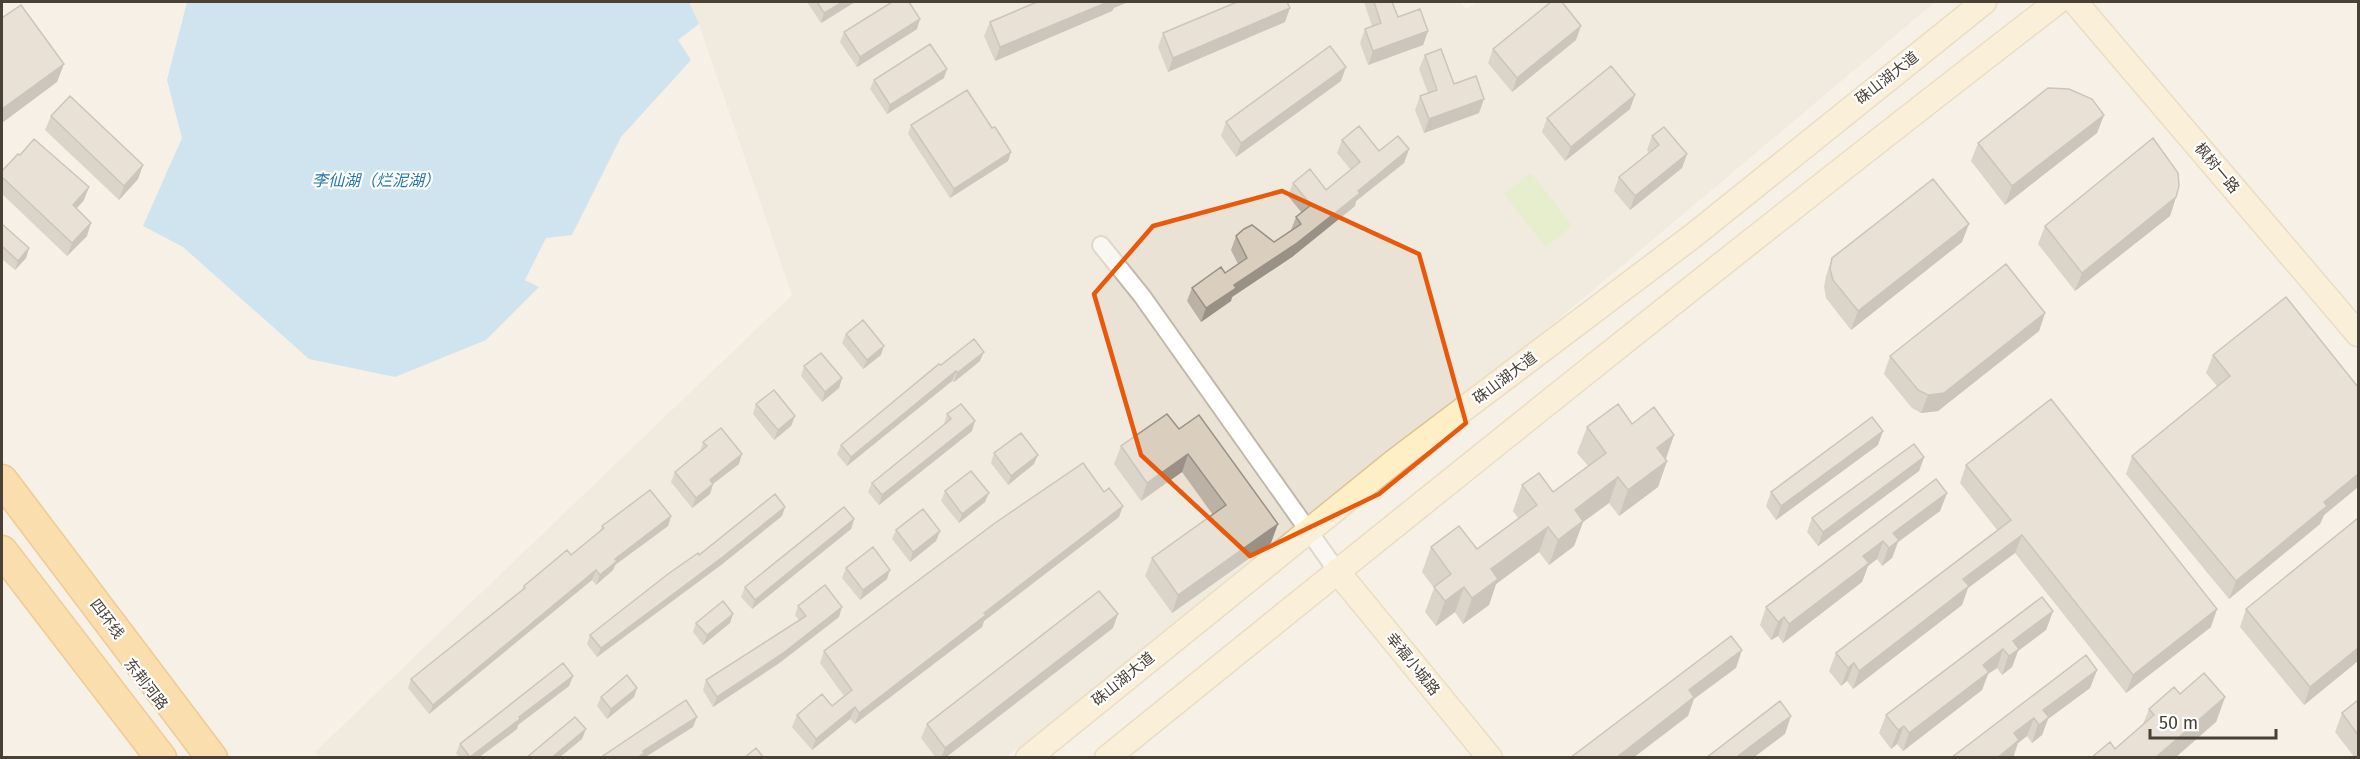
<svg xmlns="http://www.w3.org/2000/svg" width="2360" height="759" font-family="'Fira Sans','Noto Sans SC',sans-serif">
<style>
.residential{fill:#e9e2d5}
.green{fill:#d2ecad}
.water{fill:#a0d6f5}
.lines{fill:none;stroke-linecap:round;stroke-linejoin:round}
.street-casing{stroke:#c1b8a9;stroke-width:20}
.secondary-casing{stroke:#dbc596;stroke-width:27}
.highway-casing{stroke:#e89c2e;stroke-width:33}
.street{stroke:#fff;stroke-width:16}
.secondary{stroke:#ffefc7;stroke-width:24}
.highway{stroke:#ffc768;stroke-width:30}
.wall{fill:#bbb1a4}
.shaded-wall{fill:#999086}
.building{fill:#dacebf;stroke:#999086;stroke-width:1.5}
.marked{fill:none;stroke:#e8590c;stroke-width:4.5;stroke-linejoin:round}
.labels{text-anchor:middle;stroke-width:4.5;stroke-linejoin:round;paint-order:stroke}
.street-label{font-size:15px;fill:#494036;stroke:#fff}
.water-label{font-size:16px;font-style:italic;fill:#2478ac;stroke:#fff}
</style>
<rect width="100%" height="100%" fill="#f5f0e7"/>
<path class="residential" d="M 686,2 L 1460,2 L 1466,9 L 1478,2 L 1935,2 L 1308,530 L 1239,586 L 1006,757 L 321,758 L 315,752 L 792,295 L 699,24 Z"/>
<path class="green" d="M 1531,173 L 1572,226 L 1546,247 L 1504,194 Z"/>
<path class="water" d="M 187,2 L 689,2 L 699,24 L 678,40 L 691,60 L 621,137 L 572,235 L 546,238 L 525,280 L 539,287 L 486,340 L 395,377 L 309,359 L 183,247 L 143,226 L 182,138 L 167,80 Z"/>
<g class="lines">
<defs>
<path id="street" d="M 1101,245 L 1142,296 L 1337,571"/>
<path id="secondary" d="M 2075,2 L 2358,334
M 1337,571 L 1490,758
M 1028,758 L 1395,461 L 1694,235 L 1984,2
M 1107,758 C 1422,503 1737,249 2057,2"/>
<path id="highway" d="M 2,480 L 212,758
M 2,551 L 161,758"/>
</defs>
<use href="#street" class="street-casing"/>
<use href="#secondary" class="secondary-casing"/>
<use href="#highway" class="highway-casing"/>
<use href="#street" class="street"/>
<use href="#secondary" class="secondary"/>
<use href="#highway" class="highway"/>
</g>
<path class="wall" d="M 807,2 L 855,2 L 821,23 Z
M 1364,2 L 1392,2 L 1398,17 L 1428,31 L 1423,45 L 1368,65 L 1360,43 L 1365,29 L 1372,26 Z
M 1114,8 L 1112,11 L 995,61 L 984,36 L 990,22 Z
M 1285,22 L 1168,72 L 1158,47 L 1163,33 Z
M 917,29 L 857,67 L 840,42 L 844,32 Z
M 1576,40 L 1512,92 L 1488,63 L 1493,49 Z
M 1425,55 L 1454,84 L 1479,113 L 1424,133 L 1415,110 L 1420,96 L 1428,93 L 1419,69 Z
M 944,78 L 887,114 L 870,89 L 874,80 Z
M 1341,81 L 1236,157 L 1221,136 L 1226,122 Z
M 1630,109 L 1565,161 L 1542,132 L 1547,118 Z
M 2104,115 L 2097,133 L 2005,205 L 1971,161 L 1978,143 Z
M 51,116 L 143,165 L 138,179 L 119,200 L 45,130 Z
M 911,125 L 992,128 L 1011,152 L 1008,161 L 950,198 L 908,134 Z
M 1652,136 L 1687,154 L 1682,168 L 1630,210 L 1614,191 L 1619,177 L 1649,153 L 1647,150 Z
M 1342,140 L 1379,151 L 1409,149 L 1404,163 L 1356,201 L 1355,206 L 1292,257 L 1232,297 L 1231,301 L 1201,322 L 1187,301 L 1192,288 L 1225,273 L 1238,264 L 1231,250 L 1236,236 L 1274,242 L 1291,230 L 1296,217 L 1302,213 L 1288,196 L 1293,183 L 1326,190 L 1351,170 L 1337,153 Z
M 2,171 L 84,200 L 76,209 L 87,236 L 67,256 L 2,194 Z
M 2176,197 L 2170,216 L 2075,291 L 2038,244 L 2045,226 Z
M 2,224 L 29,248 L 26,258 L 15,270 L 2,259 Z
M 1962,242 L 1851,330 L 1826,298 L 1824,287 L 1826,276 L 1832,258 Z
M 2045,313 L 2039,331 L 1938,411 L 1921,413 L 1912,408 L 1884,374 L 1890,356 Z
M 846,334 L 881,355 L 863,369 L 842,343 Z
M 2213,355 L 2358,387 L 2358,487 L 2324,515 L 2320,524 L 2229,599 L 2126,474 L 2132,456 L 2217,386 L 2206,373 Z
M 980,361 L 954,382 L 952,381 L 847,466 L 837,454 L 841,445 L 941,365 Z
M 804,366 L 842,378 L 839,388 L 822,402 L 801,376 Z
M 756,404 L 795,416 L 791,426 L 774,440 L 753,414 Z
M 947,414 L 972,431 L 879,505 L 868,492 L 872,483 L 944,424 Z
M 1632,424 L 1674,435 L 1666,459 L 1667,461 L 1658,487 L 1619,516 L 1609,503 L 1583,522 L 1574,546 L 1549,565 L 1539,552 L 1496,584 L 1489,605 L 1463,624 L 1455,612 L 1436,626 L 1425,612 L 1434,588 L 1422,572 L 1431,547 L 1477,549 L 1518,518 L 1513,511 L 1522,485 L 1553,492 L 1588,466 L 1577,453 L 1587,427 Z
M 1179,429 L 1271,543 L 1172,613 L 1145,576 L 1152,558 L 1213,515 L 1182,472 L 1141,501 L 1114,464 L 1121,446 Z
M 703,442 L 739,464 L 713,484 L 710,494 L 692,508 L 671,482 L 675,472 L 700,452 Z
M 1878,445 L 1776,520 L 1766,506 L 1771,492 Z
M 994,453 L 1034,464 L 1008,485 L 991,463 Z
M 1924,457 L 1919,471 L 1818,546 L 1807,532 L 1812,518 Z
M 1966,465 L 2211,627 L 2126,693 L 2015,553 L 1968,588 L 1962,605 L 1853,689 L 1847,681 L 1841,686 L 1829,671 L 1836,653 L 1997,530 L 1960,483 Z
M 945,491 L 985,502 L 959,523 L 941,501 Z
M 1947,493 L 1940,511 L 1898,542 L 1892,558 L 1882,566 L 1877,559 L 1868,566 L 1862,582 L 1783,643 L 1778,636 L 1771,640 L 1760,625 L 1766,607 Z
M 785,507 L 782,516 L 721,565 L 597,657 L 587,644 L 590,635 L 699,555 Z
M 671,516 L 668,526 L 615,565 L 613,570 L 596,585 L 592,580 L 429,714 L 408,688 L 411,679 L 522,590 L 524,586 L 571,555 L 600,531 L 602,526 Z
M 1119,517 L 984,621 L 982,627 L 855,724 L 850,719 L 812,750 L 792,727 L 797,715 L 832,706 L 844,696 L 820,663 L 824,651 Z
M 854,519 L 851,529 L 752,609 L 741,597 L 745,587 Z
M 896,530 L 940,531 L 936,541 L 910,562 L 892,539 Z
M 846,568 L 887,579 L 860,600 L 842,578 Z
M 798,606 L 839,617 L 778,664 L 713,707 L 703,690 L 706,680 L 799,620 L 795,615 Z
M 2246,609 L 2358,661 L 2304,705 L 2240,627 Z
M 2053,611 L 2046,630 L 2018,651 L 2012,667 L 2002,675 L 1997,668 L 1988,674 L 1982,690 L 1903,751 L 1897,744 L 1891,749 L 1879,733 L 1886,715 Z
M 733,614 L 730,623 L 703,645 L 693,632 L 696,623 Z
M 1113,628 L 945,758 L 936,758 L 921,738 L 927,724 Z
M 2097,670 L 2090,688 L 2048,719 L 2042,735 L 2032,743 L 2027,736 L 2018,743 L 1951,758 Z
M 573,676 L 569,686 L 518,725 L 517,729 L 478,758 L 460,758 L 456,753 L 460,744 Z
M 637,688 L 634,697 L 607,719 L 597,706 L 601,697 Z
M 2180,694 L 2225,697 L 2216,722 L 2115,749 L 2143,724 L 2149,709 Z
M 2358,700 L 2358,758 L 2355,758 L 2335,732 L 2342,713 Z"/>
<path class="shaded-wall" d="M 843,2 L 855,2 L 821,23 L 824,13 Z
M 1108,2 L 1128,2 L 1114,8 L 1112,11 L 995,61 L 1000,47 Z
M 1290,8 L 1285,22 L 1168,72 L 1173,58 Z
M 920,19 L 917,29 L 857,67 L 860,57 Z
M 1581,26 L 1576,40 L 1512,92 L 1517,78 Z
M 1428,31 L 1423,45 L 1368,65 L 1373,51 Z
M 64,64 L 57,82 L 2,123 L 2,109 Z
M 1346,67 L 1341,81 L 1236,157 L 1241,143 Z
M 947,69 L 944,78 L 887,114 L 890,105 Z
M 1635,95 L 1630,109 L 1565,161 L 1571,147 Z
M 1484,99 L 1479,113 L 1424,133 L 1429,119 Z
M 2104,115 L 2097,133 L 2005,205 L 2012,186 Z
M 1409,149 L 1404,163 L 1356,201 L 1355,206 L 1292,257 L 1232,297 L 1231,301 L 1201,322 L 1206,308 L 1234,285 L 1358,191 Z
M 1011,152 L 1008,161 L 950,198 L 954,189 Z
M 1687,154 L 1682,168 L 1630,210 L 1635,196 Z
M 143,165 L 138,179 L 119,200 L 124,186 Z
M 89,187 L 84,200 L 68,218 L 73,205 Z
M 2176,197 L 2170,216 L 2075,291 L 2082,273 Z
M 91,223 L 87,236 L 67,256 L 72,243 Z
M 1969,224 L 1962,242 L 1851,330 L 1858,311 Z
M 29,248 L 26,258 L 15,270 L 18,261 Z
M 2045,313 L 2039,331 L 1938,411 L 1921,413 L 1928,395 Z
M 884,346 L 881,355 L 863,369 L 867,360 Z
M 984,352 L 980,361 L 954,382 L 957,373 Z
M 956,371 L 952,381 L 847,466 L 851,457 Z
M 842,378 L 839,388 L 822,402 L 825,392 Z
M 795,416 L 791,426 L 774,440 L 778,430 Z
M 975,421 L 972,431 L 879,505 L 882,495 Z
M 1883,431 L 1878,445 L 1776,520 L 1781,506 Z
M 1674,435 L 1665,460 L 1657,448 Z
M 742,454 L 739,464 L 706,489 L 710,480 Z
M 1188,454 L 1182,472 L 1141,501 L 1147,483 Z
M 1038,455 L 1034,464 L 1008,485 L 1011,476 Z
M 1924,457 L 1919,471 L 1818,546 L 1823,532 Z
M 1667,461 L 1658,487 L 1619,516 L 1628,490 Z
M 2358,474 L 2358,487 L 2324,515 L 2320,524 L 2229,599 L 2236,581 L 2324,502 Z
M 1618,477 L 1609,503 L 1583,522 L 1574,546 L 1549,565 L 1558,540 L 1575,510 Z
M 713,484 L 710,494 L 692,508 L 696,498 Z
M 989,493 L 985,502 L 959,523 L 962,514 Z
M 1947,493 L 1940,511 L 1898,542 L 1892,558 L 1882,566 L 1893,533 Z
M 1123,506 L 1119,517 L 984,621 L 982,627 L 855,724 L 859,713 L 984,613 Z
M 785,507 L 782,516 L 721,565 L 597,657 L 601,648 Z
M 671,516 L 668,526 L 615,565 L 613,570 L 596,585 L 600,575 L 615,559 Z
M 854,519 L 851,529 L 752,609 L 755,600 Z
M 1278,524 L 1271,543 L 1172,613 L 1178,595 Z
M 1548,527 L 1539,552 L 1496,584 L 1489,605 L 1463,624 L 1472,598 L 1491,569 Z
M 940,531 L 936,541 L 910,562 L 913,552 Z
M 2022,535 L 2015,553 L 1968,588 L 1962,605 L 1853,689 L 1859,671 L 1963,579 Z
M 1883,541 L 1877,559 L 1868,566 L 1862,582 L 1783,643 L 1789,624 L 1863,556 Z
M 596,570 L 592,580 L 429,714 L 433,705 Z
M 890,570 L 887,579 L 860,600 L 863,590 Z
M 1464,587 L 1455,612 L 1436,626 L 1445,601 Z
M 842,607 L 839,617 L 778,664 L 713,707 L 717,697 Z
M 2217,609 L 2211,627 L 2126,693 L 2133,675 Z
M 2053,611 L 2046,630 L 2018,651 L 2012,667 L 2002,675 L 2013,641 Z
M 733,614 L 730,623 L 703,645 L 707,635 Z
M 1118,614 L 1113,628 L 945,758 L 941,758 L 945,748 Z
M 1784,617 L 1778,636 L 1771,640 L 1778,622 Z
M 2358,648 L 2358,661 L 2304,705 L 2310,687 Z
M 2003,649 L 1997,668 L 1988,674 L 1982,690 L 1903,751 L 1909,733 L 1983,665 Z
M 1742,650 L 1736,668 L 1694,699 L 1688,716 L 1633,758 L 1616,758 L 1689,690 Z
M 1854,663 L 1847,681 L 1841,686 L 1848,668 Z
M 2097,670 L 2090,688 L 2048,719 L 2042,735 L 2032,743 L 2043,710 Z
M 573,676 L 569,686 L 518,725 L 517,729 L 478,758 L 469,758 L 519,717 Z
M 637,688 L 634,697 L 607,719 L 611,709 Z
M 2225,697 L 2216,722 L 2175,758 L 2155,758 Z
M 855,707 L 850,719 L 812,750 L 816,739 Z
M 1791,716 L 1785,734 L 1753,758 L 1737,758 L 1738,756 Z
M 697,717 L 693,727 L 644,758 L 637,758 L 643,751 Z
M 2034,718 L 2027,736 L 2018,743 L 2013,758 L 1997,758 L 2014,733 Z
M 1904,726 L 1897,744 L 1891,749 L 1898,730 Z
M 586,729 L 582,739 L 559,758 L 551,758 Z"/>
<path class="building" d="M 817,2 L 843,2 L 824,13 Z
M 892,2 L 909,2 L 920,19 L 860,57 L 844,32 Z
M 1037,2 L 1108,2 L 1000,47 L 990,22 Z
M 1237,2 L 1287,2 L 1290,8 L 1173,58 L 1163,33 Z
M 1374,2 L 1392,2 L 1398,17 L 1420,9 L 1428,31 L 1373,51 L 1365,29 L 1381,23 Z
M 1551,2 L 1562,2 L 1581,26 L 1517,78 L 1493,49 Z
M 21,5 L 64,64 L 2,109 L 2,18 Z
M 930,44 L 947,69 L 890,105 L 874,80 Z
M 1330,46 L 1346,67 L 1241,143 L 1226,122 Z
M 1441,49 L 1454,84 L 1476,76 L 1484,99 L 1429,119 L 1420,96 L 1437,90 L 1425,55 Z
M 1611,66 L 1635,95 L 1571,147 L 1547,118 Z
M 2048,88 L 2069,89 L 2092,99 L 2104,115 L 2012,186 L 1978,143 Z
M 967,90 L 992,128 L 995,127 L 1011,152 L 954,189 L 911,125 Z
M 70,96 L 143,165 L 124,186 L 51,116 Z
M 1359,126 L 1379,151 L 1398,136 L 1409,149 L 1358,191 L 1360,193 L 1297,243 L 1234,285 L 1236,288 L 1206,308 L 1192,288 L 1221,267 L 1225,273 L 1247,258 L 1236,236 L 1244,229 L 1252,225 L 1274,242 L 1301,224 L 1296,217 L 1311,205 L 1293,183 L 1310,169 L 1326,190 L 1360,162 L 1342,140 Z
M 1664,127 L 1687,154 L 1635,196 L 1619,177 L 1659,145 L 1652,136 Z
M 2153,138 L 2178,173 L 2179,186 L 2176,197 L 2082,273 L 2045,226 Z
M 34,139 L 89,187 L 73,205 L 91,223 L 72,243 L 2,177 L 2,171 L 18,154 L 20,155 Z
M 1933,179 L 1969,224 L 1858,311 L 1833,280 L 1830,269 L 1832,258 Z
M 2,224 L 29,248 L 18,261 L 2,246 Z
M 2006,264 L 2045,313 L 1944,393 L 1928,395 L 1918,390 L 1890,356 Z
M 2286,297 L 2358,387 L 2358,474 L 2324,502 L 2327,506 L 2236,581 L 2132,456 L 2230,376 L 2213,355 Z
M 863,320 L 884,346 L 867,360 L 846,334 Z
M 974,339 L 984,352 L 957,373 L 956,371 L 851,457 L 841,445 L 939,364 L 941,365 Z
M 821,353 L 842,378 L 825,392 L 804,366 Z
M 774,390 L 795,416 L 778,430 L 756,404 Z
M 2051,399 L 2217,609 L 2133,675 L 2022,535 L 1963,579 L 1969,586 L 1859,671 L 1854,663 L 1848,668 L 1836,653 L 2011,520 L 1966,465 Z
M 961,404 L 975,421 L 882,495 L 872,483 L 951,419 L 947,414 Z
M 1618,404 L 1632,424 L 1654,407 L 1674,435 L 1657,448 L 1667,461 L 1628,490 L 1618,477 L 1575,510 L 1583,521 L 1558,540 L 1548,527 L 1491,569 L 1498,579 L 1472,598 L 1464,587 L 1445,601 L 1434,587 L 1451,574 L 1431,547 L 1459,526 L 1477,549 L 1537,505 L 1522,485 L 1539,473 L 1553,492 L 1606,453 L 1587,427 Z
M 1167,414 L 1179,429 L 1199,415 L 1278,524 L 1178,595 L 1152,558 L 1226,505 L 1188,454 L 1147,483 L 1121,446 Z
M 1872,417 L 1883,431 L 1781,506 L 1771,492 Z
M 721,428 L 742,454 L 710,480 L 713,484 L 696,498 L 675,472 L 707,446 L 703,442 Z
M 1021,433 L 1038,455 L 1011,476 L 994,453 Z
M 1914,444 L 1924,457 L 1823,532 L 1812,518 Z
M 1083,463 L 1104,492 L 1109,488 L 1123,506 L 984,613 L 986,615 L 859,713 L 855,707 L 816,739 L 797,715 L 822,694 L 832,706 L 852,690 L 824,651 L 995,523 Z
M 971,471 L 989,493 L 962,514 L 945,491 Z
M 1936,479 L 1947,493 L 1893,533 L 1899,540 L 1889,548 L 1883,541 L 1863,556 L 1869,563 L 1789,624 L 1784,617 L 1778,622 L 1766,607 Z
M 650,490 L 671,516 L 615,559 L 617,561 L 600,575 L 596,570 L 433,705 L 411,679 L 525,588 L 524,586 L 567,550 L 571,555 L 604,528 L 602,526 Z
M 775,494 L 785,507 L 724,556 L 601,648 L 590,635 L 668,574 L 698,553 L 699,555 Z
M 844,507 L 854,519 L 755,600 L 745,587 Z
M 923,509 L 940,531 L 913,552 L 896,530 Z
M 2358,518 L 2358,648 L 2310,687 L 2246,609 Z
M 873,547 L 890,570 L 863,590 L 846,568 Z
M 825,585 L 842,607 L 782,654 L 717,697 L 706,680 L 806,616 L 798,606 Z
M 1099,591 L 1118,614 L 945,748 L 927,724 Z
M 2042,597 L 2053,611 L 2013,641 L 2019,649 L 2009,656 L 2003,649 L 1983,665 L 1989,672 L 1909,733 L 1904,726 L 1898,730 L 1886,715 Z
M 723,601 L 733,614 L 707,635 L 696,623 Z
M 1731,636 L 1742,650 L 1689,690 L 1694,697 L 1616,758 L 1570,758 Z
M 2086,655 L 2097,670 L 2043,710 L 2049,717 L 2039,725 L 2034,718 L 2014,733 L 2019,740 L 1997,758 L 1951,758 Z
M 563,663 L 573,676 L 519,717 L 520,719 L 470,757 L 460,744 Z
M 2204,673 L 2225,697 L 2155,758 L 2091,758 L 2110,742 L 2115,749 L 2154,715 L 2149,709 L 2174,687 L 2180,694 Z
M 627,675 L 637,688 L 611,709 L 601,697 Z
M 686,700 L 697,717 L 643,751 L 644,753 L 637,758 L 600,758 Z
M 2358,700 L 2358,735 L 2342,713 Z
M 1780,701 L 1791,716 L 1738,756 L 1739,758 L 1706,758 Z
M 575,717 L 586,729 L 551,758 L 526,758 Z
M 756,748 L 764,758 L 744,758 Z"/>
<path d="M0 0H2360V759H0ZM 1282,191 L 1419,254 L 1466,423 L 1379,494 L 1250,556 L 1141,455 L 1094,294 L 1153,226 Z" fill="#f5f0e7" fill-opacity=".55" fill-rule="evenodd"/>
<path class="marked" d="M 1282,191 L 1419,254 L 1466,423 L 1379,494 L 1250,556 L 1141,455 L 1094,294 L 1153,226 Z"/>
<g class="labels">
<g class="street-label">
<text transform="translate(1887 78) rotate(-38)" y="5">硃山湖大道</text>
<text transform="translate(2217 168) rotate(50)" y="5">枫树一路</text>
<text transform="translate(1505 378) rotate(-37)" y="5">硃山湖大道</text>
<text transform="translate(107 619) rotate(53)" y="5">四环线</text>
<text transform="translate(1413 664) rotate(51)" y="5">幸福小城路</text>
<text transform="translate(1123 679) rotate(-39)" y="5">硃山湖大道</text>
<text transform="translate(146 684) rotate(52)" y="5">东荆河路</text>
</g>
<g class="water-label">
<text x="376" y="186">李仙湖（烂泥湖）</text>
</g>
</g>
<rect width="2360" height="759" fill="none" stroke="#494036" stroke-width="6"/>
<path d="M2150 729v9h126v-9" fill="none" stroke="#494036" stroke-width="3"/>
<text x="2159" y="729" font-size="18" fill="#494036" stroke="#ffffff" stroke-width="4.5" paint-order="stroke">50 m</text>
</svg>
